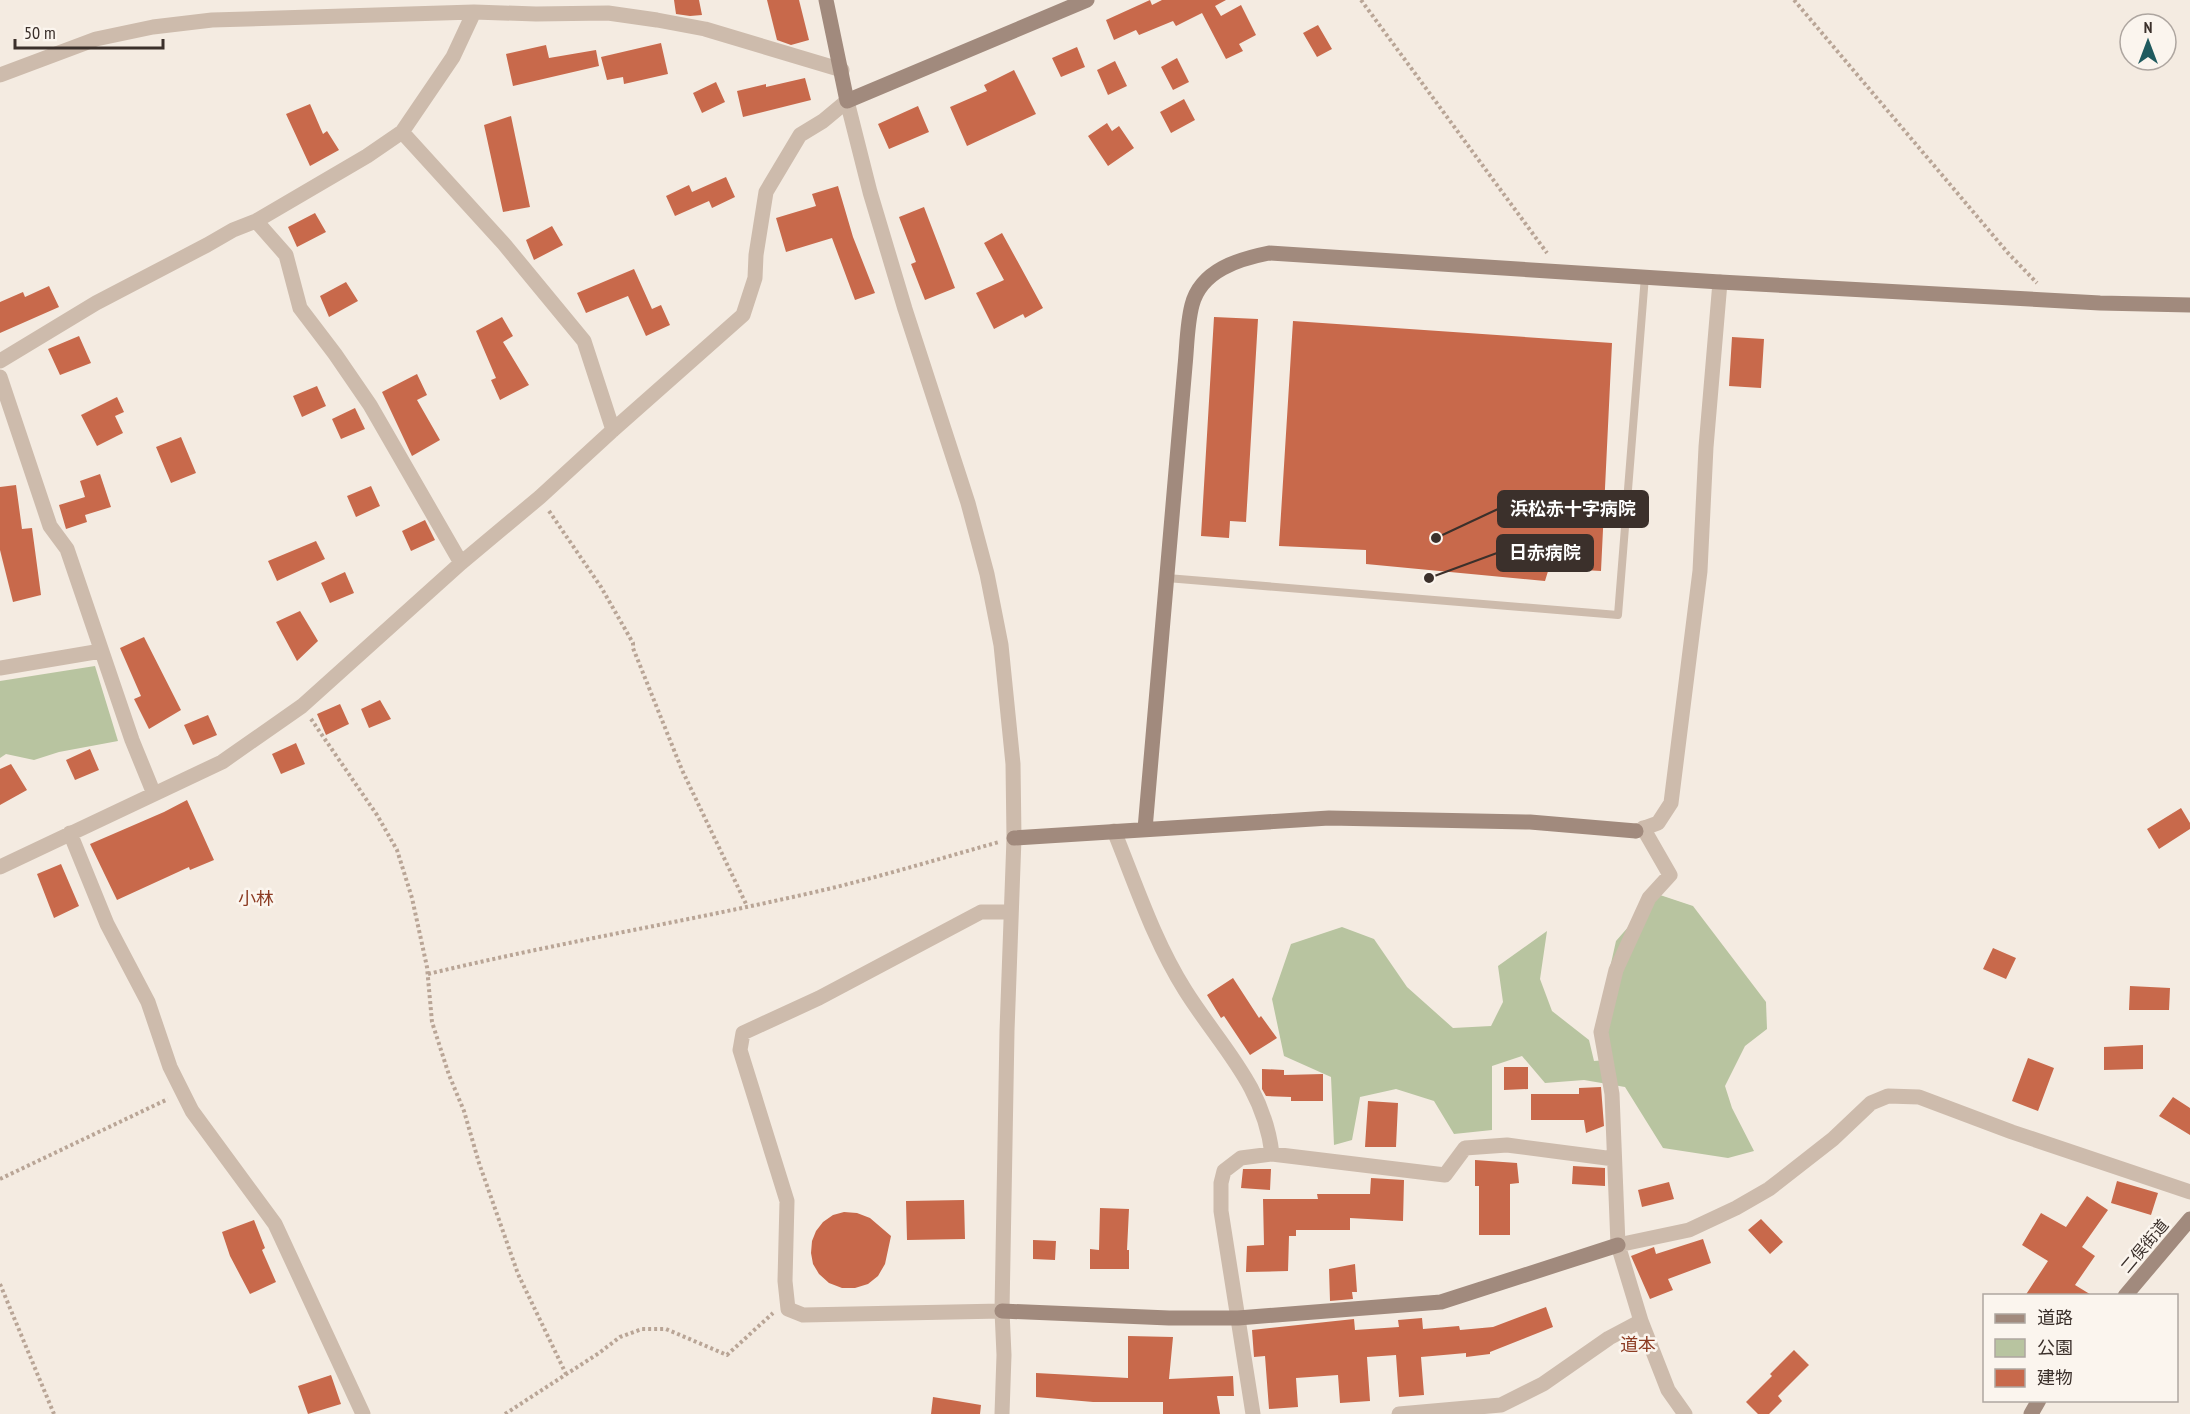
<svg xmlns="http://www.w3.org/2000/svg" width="2190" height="1414" font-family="'PT Sans Narrow','Noto Sans JP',sans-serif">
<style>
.green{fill:#b8c4a0}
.building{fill:#c8694b}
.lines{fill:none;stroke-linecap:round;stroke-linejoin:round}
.path{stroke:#b9a596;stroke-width:4;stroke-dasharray:3 3;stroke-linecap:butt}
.lane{stroke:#cdbbac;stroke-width:8}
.street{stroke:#cdbbac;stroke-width:15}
.secondary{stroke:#a18a7d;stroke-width:15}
.labels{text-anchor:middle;stroke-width:5;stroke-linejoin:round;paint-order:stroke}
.street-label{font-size:16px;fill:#3b302b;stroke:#fbf5ee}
.neighbourhood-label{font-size:18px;fill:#8c3b22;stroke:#fbf5ee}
.leader{fill:none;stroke:#3b302b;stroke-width:2}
.callout-dot{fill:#3b302b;stroke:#fbf5ee;stroke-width:2}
.callout{fill:#3b302b;stroke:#3b302b;stroke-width:2}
.callout-label{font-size:18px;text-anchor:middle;font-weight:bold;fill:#fff}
</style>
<rect width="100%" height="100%" fill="#f4ebe1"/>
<path class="green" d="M 95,666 L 118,741 L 59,752 L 34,760 L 6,754 L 0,758 L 0,681 Z
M 1657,894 L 1693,906 L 1766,1002 L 1767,1029 L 1745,1046 L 1725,1086 L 1732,1108 L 1754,1151 L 1728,1158 L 1663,1148 L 1625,1087 L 1584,1080 L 1545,1083 L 1522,1056 L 1492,1066 L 1492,1130 L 1454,1134 L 1434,1101 L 1396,1089 L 1360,1097 L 1352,1140 L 1334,1145 L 1331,1077 L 1284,1056 L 1272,999 L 1291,944 L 1342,927 L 1374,939 L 1407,987 L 1453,1028 L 1491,1026 L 1503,1002 L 1498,966 L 1547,931 L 1540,979 L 1552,1011 L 1589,1040 L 1594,1061 L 1607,1060 L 1605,990 L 1616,941 Z"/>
<path class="building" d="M 674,0 L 699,0 L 702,15 L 690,16 L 676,14 Z
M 767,0 L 799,0 L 809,40 L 791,45 L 777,40 Z
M 1150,0 L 1152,5 L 1162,0 L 1226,0 L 1215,6 L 1221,16 L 1241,5 L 1256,35 L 1239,44 L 1243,51 L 1226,59 L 1202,13 L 1176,26 L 1173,21 L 1139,35 L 1136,30 L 1114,40 L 1106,20 Z
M 1318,25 L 1332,49 L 1317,57 L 1303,33 Z
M 661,43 L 668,74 L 624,84 L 623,77 L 607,80 L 601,57 Z
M 546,45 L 549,58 L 596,50 L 599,66 L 513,86 L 506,54 Z
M 1077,47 L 1085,67 L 1061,77 L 1052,58 Z
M 1177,58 L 1189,82 L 1173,90 L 1161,67 Z
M 1115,61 L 1127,86 L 1108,95 L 1097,70 Z
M 1014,70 L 1036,114 L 967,146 L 950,107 L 987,91 L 984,85 Z
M 805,78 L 811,100 L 743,117 L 737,91 L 766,84 L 766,87 Z
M 716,82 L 725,102 L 702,113 L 693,93 Z
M 1184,99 L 1195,120 L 1171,133 L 1160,112 Z
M 310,104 L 323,134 L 327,131 L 339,150 L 310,166 L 286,114 Z
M 918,106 L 929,132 L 889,149 L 878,124 Z
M 511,116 L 530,207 L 503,212 L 484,125 Z
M 1107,123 L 1112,131 L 1119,126 L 1134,148 L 1108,166 L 1088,136 Z
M 726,177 L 735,197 L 712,208 L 709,201 L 675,216 L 666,196 L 689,185 L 692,192 Z
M 838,186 L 853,237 L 875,293 L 855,300 L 832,238 L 786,252 L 776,218 L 816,206 L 812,194 Z
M 924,207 L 955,288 L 925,300 L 911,264 L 916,262 L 899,217 Z
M 315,213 L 326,232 L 297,247 L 288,227 Z
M 552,226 L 563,245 L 534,260 L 526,240 Z
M 1002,233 L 1043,308 L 1025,318 L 1023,314 L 994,329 L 976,293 L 1004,280 L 984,243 Z
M 634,269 L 652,309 L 661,305 L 670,325 L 646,336 L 628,296 L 586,313 L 577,293 Z
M 346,282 L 358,301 L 329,317 L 320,296 Z
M 49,286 L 59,307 L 0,333 L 0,302 L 23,292 L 25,297 Z
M 502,317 L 513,336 L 503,342 L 529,385 L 500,400 L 491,380 L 496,378 L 476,331 Z
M 1214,317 L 1258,319 L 1246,522 L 1230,521 L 1229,538 L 1201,536 Z
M 1293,321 L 1612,343 L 1601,571 L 1549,568 L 1545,581 L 1366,564 L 1366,550 L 1279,546 Z
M 79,336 L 91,363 L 60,375 L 48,349 Z
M 1732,337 L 1764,339 L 1761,388 L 1729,386 Z
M 417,374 L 427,395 L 417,400 L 440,440 L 412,456 L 382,392 Z
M 317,386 L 326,406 L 302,417 L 293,396 Z
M 117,397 L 124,412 L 115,416 L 123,433 L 97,446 L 81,415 Z
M 355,408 L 365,429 L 341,439 L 332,419 Z
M 181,437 L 196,473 L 171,483 L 156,447 Z
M 100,474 L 111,507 L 85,515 L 87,522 L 66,529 L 59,505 L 85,497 L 80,481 Z
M 16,485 L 22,529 L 32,528 L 41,595 L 13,602 L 0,550 L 0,487 Z
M 371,486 L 380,506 L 356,517 L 347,496 Z
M 425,520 L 435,540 L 411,551 L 402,531 Z
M 316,541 L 325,559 L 277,581 L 268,561 Z
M 345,572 L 354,593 L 330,603 L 321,583 Z
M 300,611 L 318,641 L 297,661 L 276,622 Z
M 144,637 L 181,710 L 149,729 L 134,699 L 141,696 L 120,648 Z
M 380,700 L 391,719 L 369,728 L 361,709 Z
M 340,704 L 349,724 L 326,735 L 317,714 Z
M 208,715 L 217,735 L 193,745 L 184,725 Z
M 296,743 L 305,764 L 281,774 L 272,754 Z
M 90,749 L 99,770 L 75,780 L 66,760 Z
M 11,764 L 27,790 L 0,805 L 0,769 Z
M 187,800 L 214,860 L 190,870 L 189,867 L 117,900 L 90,844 L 164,812 Z
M 2181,808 L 2190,823 L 2190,829 L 2159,849 L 2147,829 Z
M 61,864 L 79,906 L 54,918 L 37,874 Z
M 1993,948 L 2016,958 L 2006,979 L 1983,969 Z
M 1233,978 L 1259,1018 L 1261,1016 L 1277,1038 L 1250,1055 L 1224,1016 L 1221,1018 L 1207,995 Z
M 2130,986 L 2170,988 L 2169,1010 L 2129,1010 Z
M 2143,1045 L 2143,1069 L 2104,1070 L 2104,1047 Z
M 2028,1058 L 2054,1068 L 2038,1111 L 2012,1101 Z
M 1504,1067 L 1528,1067 L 1528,1089 L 1504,1090 Z
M 1262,1069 L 1284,1070 L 1284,1075 L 1323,1074 L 1323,1101 L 1291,1101 L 1291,1097 L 1266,1096 L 1262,1089 Z
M 1601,1087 L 1604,1126 L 1586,1133 L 1584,1120 L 1531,1120 L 1531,1094 L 1579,1094 L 1579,1088 Z
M 2173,1097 L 2190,1108 L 2190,1135 L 2159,1116 Z
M 1368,1101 L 1398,1103 L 1396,1147 L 1365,1147 Z
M 1475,1160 L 1517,1163 L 1519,1183 L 1510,1184 L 1510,1235 L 1479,1235 L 1479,1186 L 1475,1186 Z
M 1573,1166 L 1605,1168 L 1605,1186 L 1572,1184 Z
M 1243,1169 L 1271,1169 L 1270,1190 L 1241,1188 Z
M 1371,1178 L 1404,1180 L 1403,1221 L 1350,1218 L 1350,1230 L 1296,1230 L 1296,1236 L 1289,1236 L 1288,1271 L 1246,1272 L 1247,1246 L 1264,1245 L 1263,1199 L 1318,1199 L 1317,1194 L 1370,1194 Z
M 2117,1181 L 2158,1193 L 2151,1215 L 2111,1203 Z
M 1669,1182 L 1674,1199 L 1642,1207 L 1638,1190 Z
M 2087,1196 L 2108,1210 L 2082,1247 L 2095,1256 L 2075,1285 L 2093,1296 L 2025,1296 L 2048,1261 L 2022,1245 L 2041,1213 L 2066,1227 Z
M 964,1200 L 965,1239 L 907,1240 L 906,1201 Z
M 1100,1208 L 1129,1209 L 1127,1250 L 1129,1250 L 1129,1269 L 1090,1269 L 1090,1249 L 1099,1250 Z
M 844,1212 L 857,1213 L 870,1218 L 891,1236 L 885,1264 L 878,1276 L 868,1284 L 855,1288 L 842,1288 L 829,1283 L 819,1274 L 813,1264 L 811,1253 L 812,1241 L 816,1231 L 823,1222 L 833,1215 Z
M 1761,1219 L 1783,1242 L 1770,1254 L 1748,1230 Z
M 254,1220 L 265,1248 L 262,1250 L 276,1282 L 250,1294 L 230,1256 L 222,1232 Z
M 1703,1239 L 1711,1263 L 1668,1279 L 1673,1290 L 1650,1299 L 1631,1256 L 1654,1247 L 1656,1254 Z
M 1033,1240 L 1056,1241 L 1055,1260 L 1033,1259 Z
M 1355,1264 L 1357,1292 L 1352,1292 L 1353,1299 L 1330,1301 L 1329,1269 Z
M 1546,1307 L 1553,1327 L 1490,1352 L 1490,1354 L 1466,1357 L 1466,1353 L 1421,1357 L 1424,1395 L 1399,1397 L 1396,1355 L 1367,1357 L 1370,1401 L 1340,1403 L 1338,1375 L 1296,1378 L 1298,1407 L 1269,1409 L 1265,1356 L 1254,1357 L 1252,1330 L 1354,1319 L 1355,1330 L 1399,1327 L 1398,1320 L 1422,1318 L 1423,1329 L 1459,1326 L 1460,1330 L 1493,1327 Z
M 1128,1336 L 1173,1337 L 1169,1379 L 1233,1376 L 1234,1396 L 1217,1396 L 1220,1414 L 1163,1414 L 1163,1402 L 1093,1402 L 1036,1397 L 1036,1373 L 1128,1378 Z
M 1794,1350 L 1809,1365 L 1778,1396 L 1782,1401 L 1769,1414 L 1758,1414 L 1746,1402 L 1772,1376 L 1770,1374 Z
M 331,1375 L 341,1404 L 308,1414 L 298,1386 Z
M 933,1397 L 981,1405 L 980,1414 L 931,1414 Z"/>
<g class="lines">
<path class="path" d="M 1361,0 L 1547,253
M 1794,0 L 2008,253 L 2037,283
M 549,511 L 601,587 L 633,643 L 633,648 L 682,770 L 747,906
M 311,719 L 377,815 L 397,850 L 412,898 L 427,967 L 432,1022 L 449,1075 L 464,1111 L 479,1163 L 518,1274 L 566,1374
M 428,974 C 561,942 695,920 828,889 C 886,875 942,858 999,842
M 0,1179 L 168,1099
M 0,1284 L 54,1414
M 505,1414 L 599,1353 L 620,1337 L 642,1329 L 666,1329 L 727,1355 L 773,1313"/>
<path class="lane" d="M 1167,578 L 1618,615 L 1645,276"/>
<path class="street" d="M 0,75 L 96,39 L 153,27 L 212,20 L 474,12 L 536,14 L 608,13 L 657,20 L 705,29 L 842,70
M 402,132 L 504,244 L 584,341 L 613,430
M 256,221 L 286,255 L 300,308 L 335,354 L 370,405 L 461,563
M 0,361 L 96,303 L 207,245 L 233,230 L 256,221 L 367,156 L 402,132 L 453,57 L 474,12
M 0,377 L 50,526 L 67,549 L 132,740 L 154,794
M 0,668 L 101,651
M 1643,828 L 1670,875 L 1649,898 L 1616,970 L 1601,1032 L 1612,1094 L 1618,1245 L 1641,1321 L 1668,1390 L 1685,1414
M 1114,831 C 1136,885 1154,941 1185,990 C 1220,1046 1264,1085 1272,1154
M 1636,831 L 1658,823 L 1671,803 L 1700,571 L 1706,447 L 1720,282
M 70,833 L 107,924 L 148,1002 L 170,1067 L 192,1111 L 275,1224 L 363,1414
M 0,867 L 222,762 L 302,706 L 461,563 L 540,497 L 613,430 L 743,315 L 755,278 L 756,255 L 766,192 L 800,135 L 823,121 L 847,101 L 870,192 L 905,309 L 968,503 L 987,574 L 1001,645 L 1013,764 L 1014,838 L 1007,1031 L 1002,1311 L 1004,1355 L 1002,1414
M 1618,1245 L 1689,1230 L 1736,1208 L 1769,1189 L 1833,1139 L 1871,1103 L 1888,1096 L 1919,1097 L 2012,1132 L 2190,1192
M 1002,1311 L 803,1315 L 788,1309 L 785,1281 L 787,1201 L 740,1050 L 743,1033 L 819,998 L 981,912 L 1011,912
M 1253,1414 L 1221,1211 L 1221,1183 L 1224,1171 L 1241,1158 L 1272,1154 L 1445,1175 L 1465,1148 L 1507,1145 L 1614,1159
M 1399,1414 L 1501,1405 L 1543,1384 L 1609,1338 L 1641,1321"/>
<path class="secondary" d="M 826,0 L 847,101 L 1087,0
M 1145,829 L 1185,366 C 1187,346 1187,324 1192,305 C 1201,270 1239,259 1269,253 L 1720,282 L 2100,303 L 2190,305
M 1014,838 L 1329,818 L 1530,822 L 1636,831
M 2125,1296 L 2190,1219
M 1002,1311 L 1169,1318 L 1238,1318 L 1441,1302 L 1618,1245
M 2031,1414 L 2039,1400"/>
</g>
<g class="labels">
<g class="street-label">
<text transform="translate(2144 1246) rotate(-50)" y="6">二俣街道</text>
</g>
<g class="neighbourhood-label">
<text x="256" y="905">小林</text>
<text x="1638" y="1351">道本</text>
</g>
</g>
<path class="leader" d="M1436 538L1498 509M1429 578L1497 553"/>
<g class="callout-dot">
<circle cx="1436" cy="538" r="6"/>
<circle cx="1429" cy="578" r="6"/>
</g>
<g class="callout">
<rect x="1498" y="491" width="150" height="36" rx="6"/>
<rect x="1497" y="535" width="96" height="36" rx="6"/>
</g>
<g class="callout-label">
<text x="1573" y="515">浜松赤十字病院</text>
<text x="1545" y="559">日赤病院</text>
</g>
<rect x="1983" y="1294" width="195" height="108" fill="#fbf5ee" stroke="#aea6a0" stroke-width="1.5"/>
<rect x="1995" y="1314" width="30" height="9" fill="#a18a7d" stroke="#aea6a0" stroke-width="1.5"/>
<text x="2037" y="1324" font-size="18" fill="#3b302b">道路</text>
<rect x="1995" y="1339" width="30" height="18" fill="#b8c4a0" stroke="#aea6a0" stroke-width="1.5"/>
<text x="2037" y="1354" font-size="18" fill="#3b302b">公園</text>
<rect x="1995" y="1369" width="30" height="18" fill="#c8694b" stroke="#aea6a0" stroke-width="1.5"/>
<text x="2037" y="1384" font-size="18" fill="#3b302b">建物</text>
<g transform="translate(2148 42)"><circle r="28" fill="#fbf5ee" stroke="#aea6a0" stroke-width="1.5"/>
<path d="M0-4.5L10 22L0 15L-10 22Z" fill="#1f5a5e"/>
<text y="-9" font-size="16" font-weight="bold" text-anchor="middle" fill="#3b302b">N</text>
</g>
<path d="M15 39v9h148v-9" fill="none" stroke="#3b302b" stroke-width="3"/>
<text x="24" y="39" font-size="18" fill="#3b302b" stroke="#fbf5ee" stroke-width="4.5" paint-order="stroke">50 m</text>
</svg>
